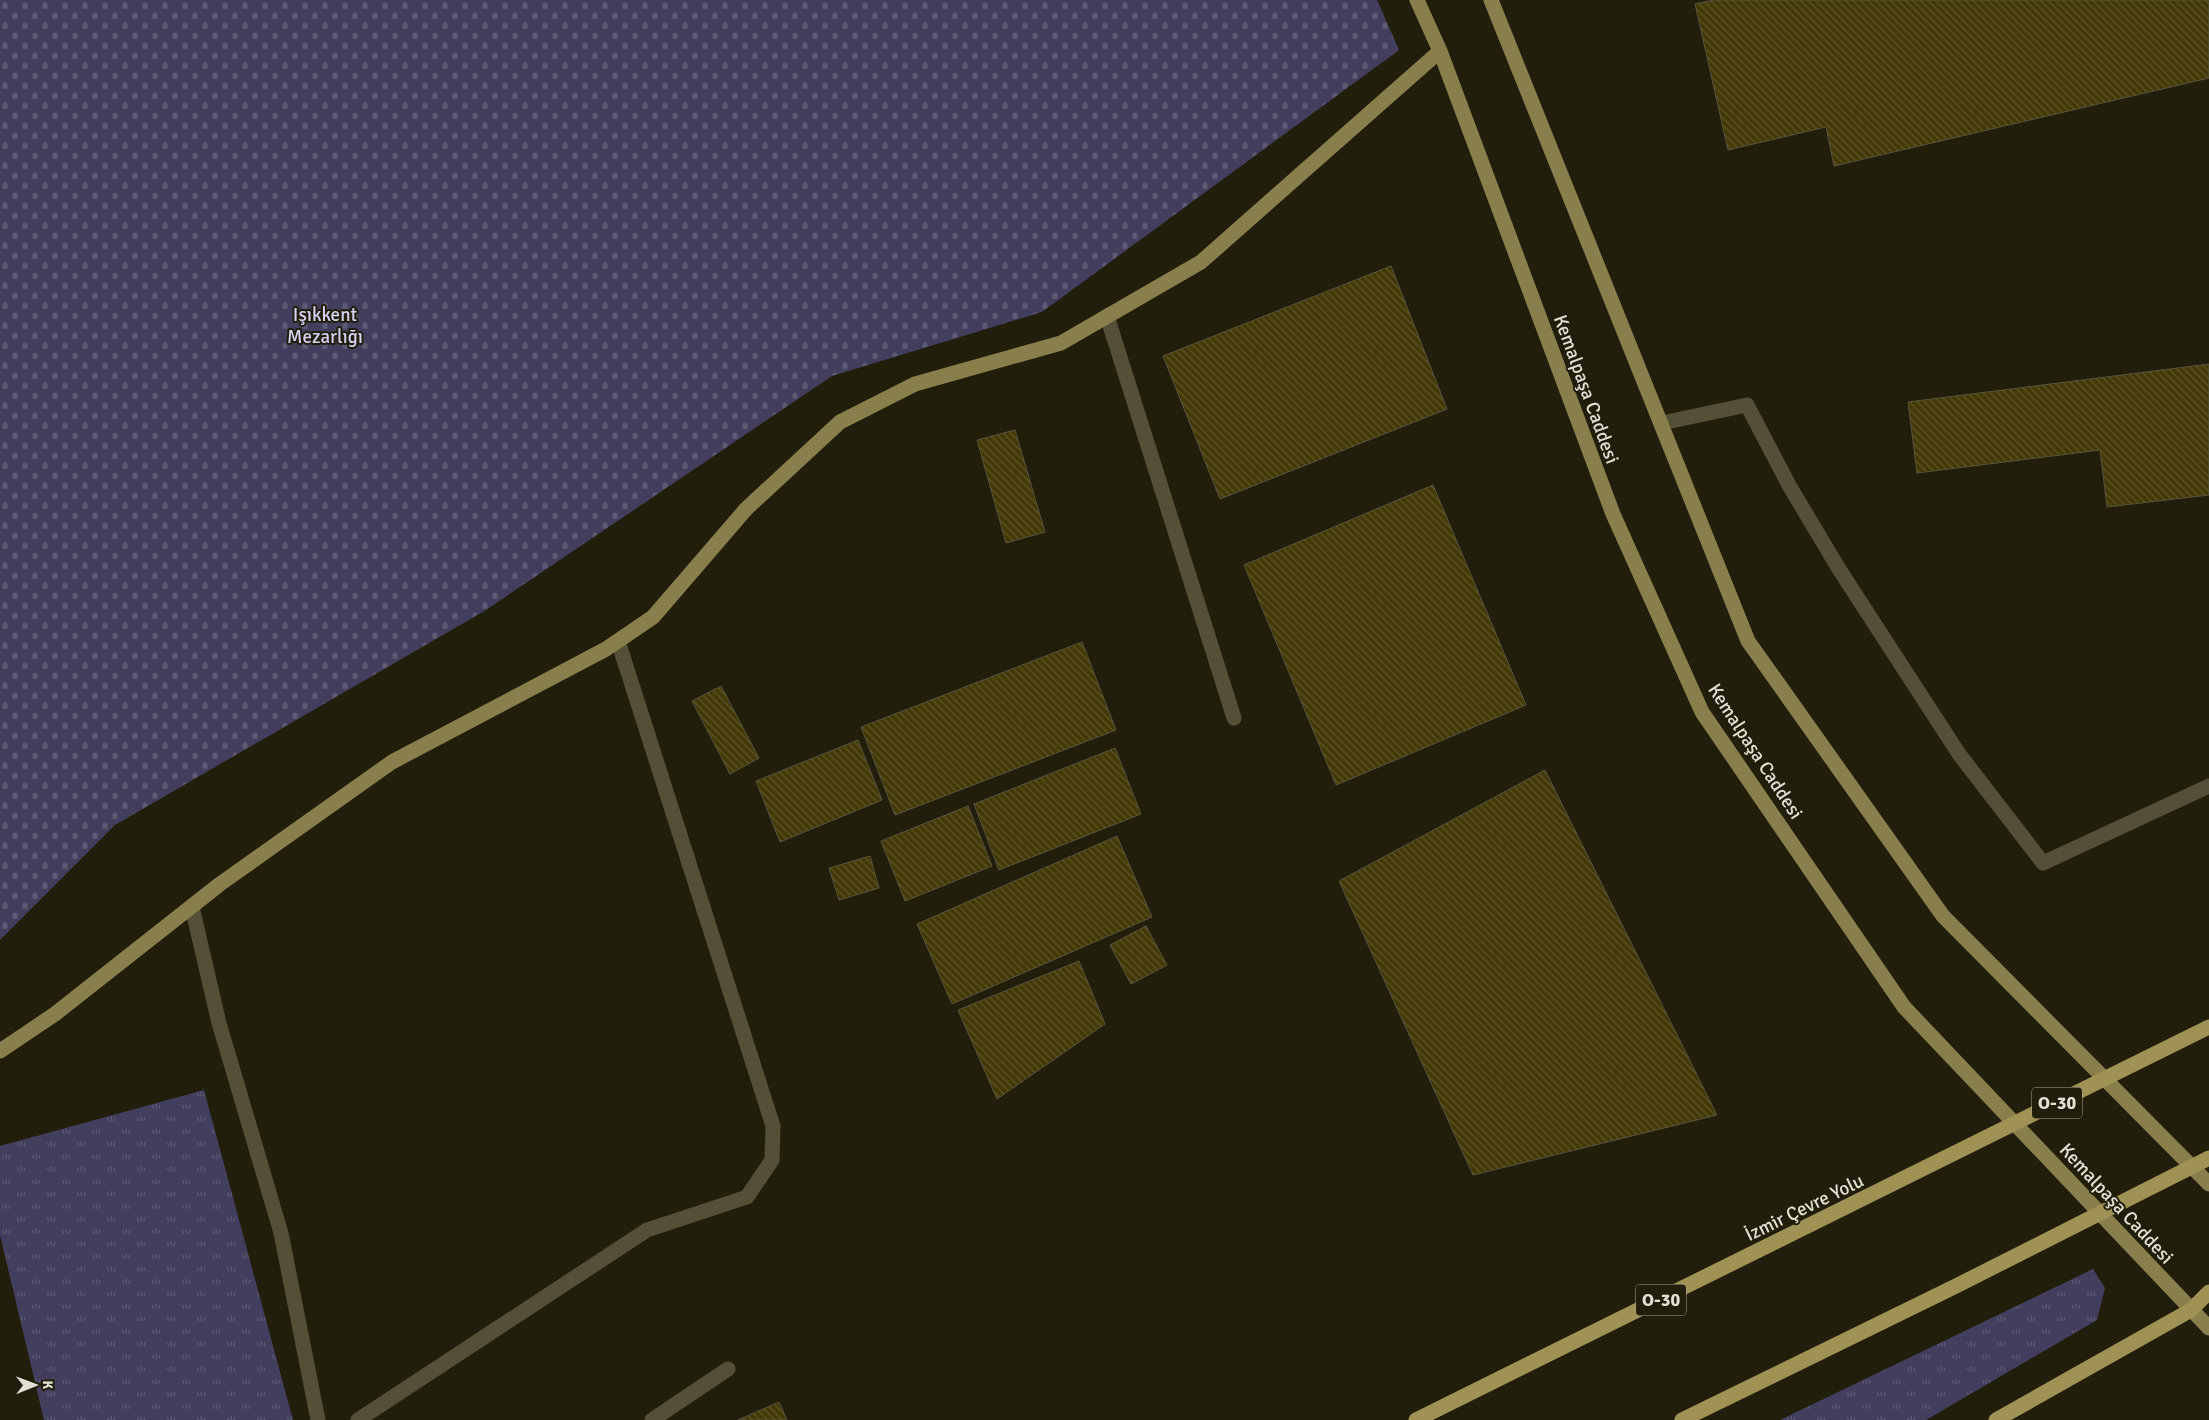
<svg xmlns="http://www.w3.org/2000/svg" width="2209" height="1420" font-family="Signika,sans-serif">
<style>
.grass{fill:url(#grass-tufts)}
.cemetery{fill:url(#cemetery-stones)}
.building{fill:url(#building-back-hatch);stroke:#58543f}
.lines{fill:none;stroke-linecap:round;stroke-linejoin:round}
.minor{stroke:#544f37;stroke-width:15}
.major{stroke:#897f4c;stroke-width:15}
.highway{stroke:#9f9254;stroke-width:15}
.labels{text-anchor:middle;stroke-width:4;stroke-linejoin:round;paint-order:stroke}
.shield{fill:#221e0c;stroke:#a9a699;stroke-width:1}
.shield-label{font-size:18px;font-weight:bold;fill:#e3e1d5}
.park-label{font-size:19px;fill:#d6d4f6;stroke:#221e0c}
.street-label{font-size:19px;fill:#e3e1d5;stroke:#221e0c}
</style>
<defs>
<pattern id="grass-tufts" width="24" height="20" patternUnits="userSpaceOnUse" patternTransform="scale(1.25)"><rect width="24" height="20" fill="#423f5e"/><path d="M3 7l-1-3M5 7V3M7 7l1-3M15 17l-1-3M17 17v-4M19 17l1-3" fill="none" stroke="#5d5a74"/></pattern>
<pattern id="cemetery-stones" width="16" height="16" patternUnits="userSpaceOnUse" patternTransform="scale(1.25)"><rect width="16" height="16" fill="#423f5e"/><path d="M2 7V4a2 2 0 0 1 4 0v3zM10 15v-3a2 2 0 0 1 4 0v3z" fill="#5d5a74"/></pattern>
<pattern id="building-back-hatch" width="6" height="6" patternUnits="userSpaceOnUse" patternTransform="scale(1.25)"><rect width="6" height="6" fill="#433906"/><path d="M-1 5l2 2M0 0l6 6M5-1l2 2" fill="none" stroke="#5e5529"/></pattern>
</defs>
<rect width="100%" height="100%" fill="#221e0c"/>
<path class="grass" d="M 204,1090 L 293,1420 L 44,1420 L 0,1235 L 0,1146 Z
M 2093,1269 L 2105,1288 L 2097,1320 L 1926,1420 L 1780,1420 Z"/>
<path class="cemetery" d="M 0,0 L 1377,0 L 1399,50 L 1042,312 L 832,376 L 486,610 L 115,825 L 0,940 Z"/>
<path class="building" d="M 1714,0 L 2209,0 L 2209,78 L 1834,166 L 1826,127 L 1728,150 L 1695,4 Z
M 1391,266 L 1447,409 L 1220,499 L 1163,356 Z
M 2209,364 L 2209,495 L 2107,507 L 2100,450 L 1917,473 L 1908,402 Z
M 1015,430 L 1045,532 L 1006,543 L 977,440 Z
M 1433,485 L 1526,705 L 1336,785 L 1244,565 Z
M 1082,642 L 1116,730 L 895,815 L 861,727 Z
M 721,686 L 759,758 L 730,774 L 692,701 Z
M 858,740 L 882,800 L 780,842 L 756,781 Z
M 1115,748 L 1141,814 L 999,870 L 974,804 Z
M 1545,770 L 1717,1115 L 1473,1175 L 1339,881 Z
M 968,806 L 992,866 L 905,901 L 881,841 Z
M 1117,836 L 1152,917 L 952,1004 L 917,924 Z
M 870,856 L 879,888 L 839,900 L 829,868 Z
M 1146,926 L 1167,965 L 1131,984 L 1110,945 Z
M 1079,961 L 1105,1024 L 997,1099 L 958,1010 Z
M 779,1402 L 787,1420 L 738,1420 Z"/>
<g class="lines">
<path class="minor" d="M 1107,316 L 1234,718
M 1662,423 L 1747,405 L 1790,487 L 1839,569 L 1959,754 L 2043,863 L 2209,786
M 192,907 L 219,1023 L 281,1233 L 318,1420
M 358,1420 L 647,1230 L 747,1197 L 772,1160 L 773,1126 L 618,641
M 652,1420 L 728,1369"/>
<path class="major" d="M 1417,0 L 1440,51 L 1613,514 L 1702,712 L 1904,1007 L 2209,1328
M 1491,0 L 1748,641 L 1943,916 L 2209,1184
M 0,1051 L 55,1014 L 220,884 L 392,762 L 606,649 L 653,617 L 746,509 L 840,422 L 915,384 L 1061,343 L 1201,262 L 1440,51"/>
<path class="highway" d="M 1416,1420 L 2209,1027
M 1682,1420 L 1956,1286 L 2209,1158
M 1996,1420 L 2191,1310 L 2209,1292"/>
</g>
<g class="labels">
<g class="shield">
<rect x="2032" y="1087.5" width="50" height="31" rx="4"/>
<rect x="1636" y="1284.5" width="50" height="31" rx="4"/>
</g>
<g class="shield-label">
<text x="2057" y="1109">O-30</text>
<text x="1661" y="1306">O-30</text>
</g>
<g class="park-label">
<text x="325" y="321">Işıkkent<tspan x="325" dy="22">Mezarlığı</tspan></text>
</g>
<g class="street-label">
<text transform="translate(1587 389) rotate(70)" y="7">Kemalpaşa Caddesi</text>
<text transform="translate(1756 751) rotate(57)" y="7">Kemalpaşa Caddesi</text>
<text transform="translate(2117 1203) rotate(47)" y="7">Kemalpaşa Caddesi</text>
<text transform="translate(1804 1207) rotate(-26)" y="7">İzmir Çevre Yolu</text>
</g>
</g>
<g transform="translate(35 1385) rotate(89)" stroke="#221e0c" stroke-width="4" paint-order="stroke">
<path d="M0-4L9 19L0 12L-9 19Z" fill="#e3e1d5"/>
<text y="-8" font-size="14" font-weight="bold" text-anchor="middle" fill="#e3e1d5">K</text>
</g>
</svg>
